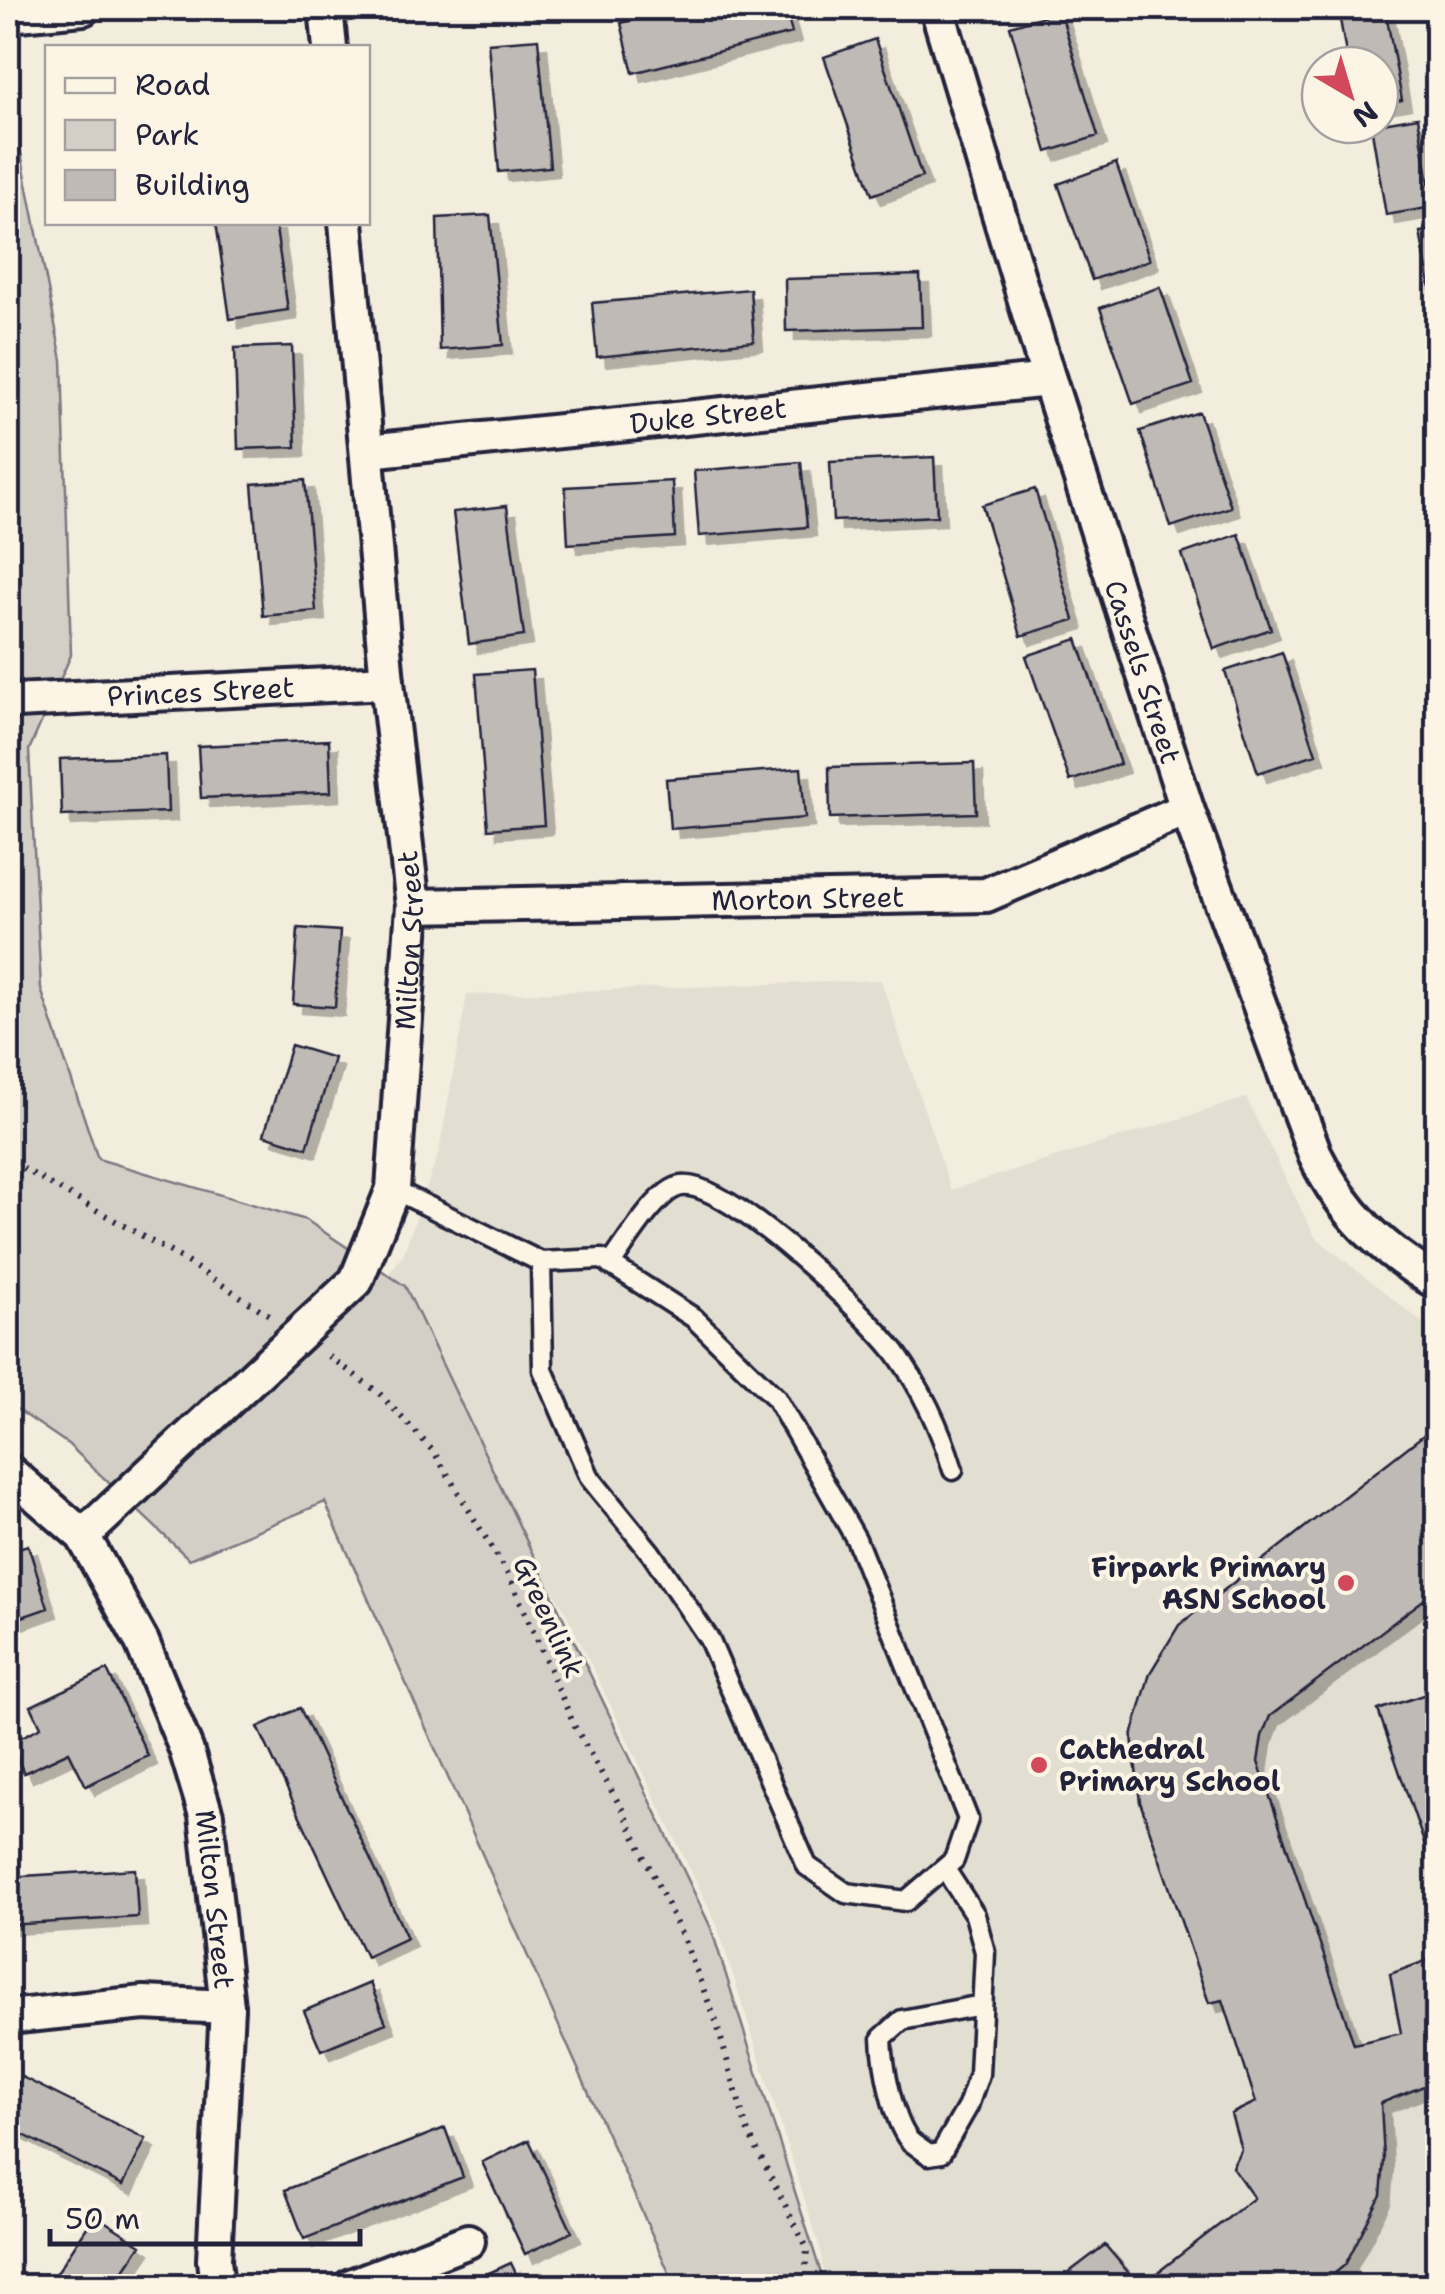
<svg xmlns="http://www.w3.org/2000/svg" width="1445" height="2294" font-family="'Shantell Sans',sans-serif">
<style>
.built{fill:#e3ded2}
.green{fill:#d4cfc6;stroke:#7b7880;stroke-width:2.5}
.building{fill:#bfbab6;stroke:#22223b;stroke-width:2.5;filter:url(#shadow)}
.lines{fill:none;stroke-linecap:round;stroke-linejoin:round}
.lane-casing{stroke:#22223b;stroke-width:25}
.street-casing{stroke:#22223b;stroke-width:40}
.path{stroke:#22223b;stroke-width:6;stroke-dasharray:2.5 8;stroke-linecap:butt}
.lane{stroke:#fcf5e5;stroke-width:18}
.street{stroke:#fcf5e5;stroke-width:32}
.poi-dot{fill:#d1495b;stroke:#fcf5e5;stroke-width:4}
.labels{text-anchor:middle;stroke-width:8;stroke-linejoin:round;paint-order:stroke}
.street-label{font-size:28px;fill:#22223b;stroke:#fcf5e5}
.poi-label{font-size:28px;font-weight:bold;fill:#22223b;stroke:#fcf5e5;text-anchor:end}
</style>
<defs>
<filter id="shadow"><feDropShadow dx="9" dy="9" stdDeviation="0" flood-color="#0004"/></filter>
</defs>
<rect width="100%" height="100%" fill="#f3edde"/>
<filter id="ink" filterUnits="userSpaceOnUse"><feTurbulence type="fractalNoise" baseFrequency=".01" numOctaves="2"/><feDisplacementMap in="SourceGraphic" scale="20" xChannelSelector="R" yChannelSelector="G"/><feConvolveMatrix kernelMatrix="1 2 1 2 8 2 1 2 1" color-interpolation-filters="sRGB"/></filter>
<g filter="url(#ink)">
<path class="built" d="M 881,980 L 951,1190 L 1246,1098 L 1315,1237 L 1437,1334 L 1437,2286 L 825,2286 L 820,2248 L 717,1925 L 562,1605 L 456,1447 L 340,1338 L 403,1255 L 439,1152 L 467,995 Z"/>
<path class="green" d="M 8,87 L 62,360 L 71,655 L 29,750 L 41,989 L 98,1159 L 306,1220 L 405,1286 L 711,1928 L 825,2286 L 675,2286 L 325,1502 L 189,1559 L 68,1444 L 8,1403 Z"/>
<path class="building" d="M 684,8 L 785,8 L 792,33 L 633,73 L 621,23 Z
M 1338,8 L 1385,8 L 1402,100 L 1380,104 L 1380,65 L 1348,65 Z
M 1060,11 L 1098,136 L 1047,152 L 1010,26 Z
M 538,39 L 550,167 L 499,172 L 488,43 Z
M 875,39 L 922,177 L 872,195 L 824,57 Z
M 1418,117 L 1433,207 L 1386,215 L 1371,125 Z
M 1116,163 L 1150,260 L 1092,280 L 1058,184 Z
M 490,215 L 503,345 L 440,350 L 437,218 Z
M 216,222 L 275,222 L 288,310 L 230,319 Z
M 1438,229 L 1438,302 L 1433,303 L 1420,232 Z
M 920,275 L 922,327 L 786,331 L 785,279 Z
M 1160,287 L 1193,384 L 1133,404 L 1100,308 Z
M 750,289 L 754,341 L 597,357 L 592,303 Z
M 292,346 L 296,447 L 238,449 L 235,348 Z
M 1199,412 L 1231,507 L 1171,527 L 1140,431 Z
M 934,457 L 937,516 L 833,521 L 830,462 Z
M 801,462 L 807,527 L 699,536 L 694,471 Z
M 305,480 L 316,611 L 263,616 L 252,484 Z
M 672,481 L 675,537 L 568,544 L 565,487 Z
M 1035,489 L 1074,620 L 1021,636 L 982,505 Z
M 507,506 L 524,636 L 469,644 L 453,512 Z
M 1239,534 L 1271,629 L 1214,649 L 1182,554 Z
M 1077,639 L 1120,764 L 1070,781 L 1026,656 Z
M 1282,652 L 1316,754 L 1258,773 L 1225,671 Z
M 532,670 L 544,825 L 488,829 L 476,674 Z
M 329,740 L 331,792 L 201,798 L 198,746 Z
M 166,755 L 168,812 L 62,816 L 60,759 Z
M 974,763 L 976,813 L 830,818 L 829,767 Z
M 801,768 L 805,818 L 670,829 L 666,779 Z
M 298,928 L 340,931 L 335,1007 L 293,1004 Z
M 291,1045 L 334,1058 L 307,1148 L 264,1135 Z
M 1435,1426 L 1438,1589 L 1270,1716 L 1262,1736 L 1258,1762 L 1354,2044 L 1401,2033 L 1390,1974 L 1431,1959 L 1430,1943 L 1438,1941 L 1438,2113 L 1429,2084 L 1381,2103 L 1384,2160 L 1381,2195 L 1345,2265 L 1319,2286 L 1051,2286 L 1105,2245 L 1140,2286 L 1254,2198 L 1232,2167 L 1241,2149 L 1231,2114 L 1256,2102 L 1223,2000 L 1209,2003 L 1140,1802 L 1132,1736 L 1150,1673 L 1179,1625 Z
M 28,1545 L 48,1608 L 8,1622 L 8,1551 Z
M 107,1670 L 148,1756 L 86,1786 L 69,1752 L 24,1773 L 10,1743 L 41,1727 L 31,1706 Z
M 1438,1690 L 1438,1883 L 1378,1710 Z
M 300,1708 L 407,1938 L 366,1957 L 258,1727 Z
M 135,1869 L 138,1917 L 8,1925 L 8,1877 Z
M 370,1983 L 386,2023 L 321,2050 L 304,2011 Z
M 22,2077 L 146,2139 L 123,2185 L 8,2127 L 8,2105 Z
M 445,2128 L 463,2177 L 304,2239 L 285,2190 Z
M 529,2140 L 572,2232 L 525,2254 L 482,2162 Z
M 95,2215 L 141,2245 L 113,2286 L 48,2286 Z
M 511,2263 L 522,2286 L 460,2286 Z"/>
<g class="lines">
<defs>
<path id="lane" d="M 393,1189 L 541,1262 L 602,1259 L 694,1318 L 776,1398 L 856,1539 L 968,1819 L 954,1860 L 906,1901 L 846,1893 L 807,1866 L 709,1639 L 651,1553 L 590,1478 L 543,1370 L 541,1262
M 610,1265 C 625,1245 657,1190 681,1186 C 726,1178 868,1316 896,1353 C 922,1389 940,1427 953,1470
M 945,1869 L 975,1915 L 985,1952 L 979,2074 L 968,2106 L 941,2153 L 929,2155 C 923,2150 914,2145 909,2140 C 892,2118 883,2065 882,2038 L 902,2020 L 982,2005"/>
<g id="street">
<path d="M 326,8 L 330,48"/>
<path id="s1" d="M 937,8 L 1049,380 L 1187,809 L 1316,1157 C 1344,1215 1383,1250 1438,1283"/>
<path d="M 8,15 L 83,8"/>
<path id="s2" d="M 368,451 L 1049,380"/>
<path id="s3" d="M 16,701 L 387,682"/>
<path id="s4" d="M 413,906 L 986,895 L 1187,809"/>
<path id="s5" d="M 8,1471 L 83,1536 L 142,1642 L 186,1749 L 206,1815 L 227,2007 L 214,2260 L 217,2286"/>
<path id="s6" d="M 83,1536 L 356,1281 L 393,1189 L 413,906 L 387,682 L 346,222"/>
<path d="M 8,2017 L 144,2003 L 227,2007"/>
<path d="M 351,2286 L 468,2241"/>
</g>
</defs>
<use href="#lane" class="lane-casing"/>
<use href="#street" class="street-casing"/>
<path class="path" d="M 8,1155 L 10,1161 L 179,1257 L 269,1315
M 329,1356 L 379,1393 L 434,1452 L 510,1578 L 575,1727 L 622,1809 L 684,1940 L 716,2021 L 747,2130 L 807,2248 L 805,2286"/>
<use href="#lane" class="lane"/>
<use href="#street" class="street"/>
</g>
</g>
<g class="poi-dot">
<circle cx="1346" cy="1583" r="10"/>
<circle cx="1039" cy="1765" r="10"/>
</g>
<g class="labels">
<g class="street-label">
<text dy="10" stroke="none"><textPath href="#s2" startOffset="342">Duke Street</textPath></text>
<text dy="10" stroke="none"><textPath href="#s1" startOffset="695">Cassels Street</textPath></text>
<text dy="10" stroke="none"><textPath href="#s3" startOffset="185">Princes Street</textPath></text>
<text dy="10" stroke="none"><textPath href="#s4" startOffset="395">Morton Street</textPath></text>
<text dy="10" stroke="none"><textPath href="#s6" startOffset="722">Milton Street</textPath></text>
<text transform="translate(549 1617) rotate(65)" y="10">Greenlink</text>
<text dy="10" stroke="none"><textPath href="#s5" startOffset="490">Milton Street</textPath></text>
</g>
<g class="poi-label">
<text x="1326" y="1577">Firpark Primary<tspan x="1326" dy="32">ASN School</tspan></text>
<text x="1059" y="1759" text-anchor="start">Cathedral<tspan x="1059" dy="32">Primary School</tspan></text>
</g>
</g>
<rect width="1445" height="2294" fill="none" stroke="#fcf5e5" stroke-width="40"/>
<rect x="20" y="20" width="1405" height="2254" fill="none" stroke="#22223b" stroke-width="4" filter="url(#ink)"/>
<rect x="45" y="45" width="325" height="180" fill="#fcf5e5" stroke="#a5a1a1" stroke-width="2.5"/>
<rect x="65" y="78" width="50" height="15" fill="#fcf5e5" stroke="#a5a1a1" stroke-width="2.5"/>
<text x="135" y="95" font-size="30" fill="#22223b">Road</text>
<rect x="65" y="120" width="50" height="30" fill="#d4cfc6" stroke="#a5a1a1" stroke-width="2.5"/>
<text x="135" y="145" font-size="30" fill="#22223b">Park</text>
<rect x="65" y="170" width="50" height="30" fill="#bfbab6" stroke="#a5a1a1" stroke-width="2.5"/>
<text x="135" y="195" font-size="30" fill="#22223b">Building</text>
<g transform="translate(1350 95) rotate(142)"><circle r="48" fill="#fcf5e5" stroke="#a5a1a1" stroke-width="2.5"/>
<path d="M0-8L18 38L0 25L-18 38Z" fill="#d1495b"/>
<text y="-15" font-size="28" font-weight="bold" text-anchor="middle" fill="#22223b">N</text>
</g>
<path d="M50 2229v15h310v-15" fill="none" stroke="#22223b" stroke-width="5"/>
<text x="65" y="2229" font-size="30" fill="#22223b" stroke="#fcf5e5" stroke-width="8" paint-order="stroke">50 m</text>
</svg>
